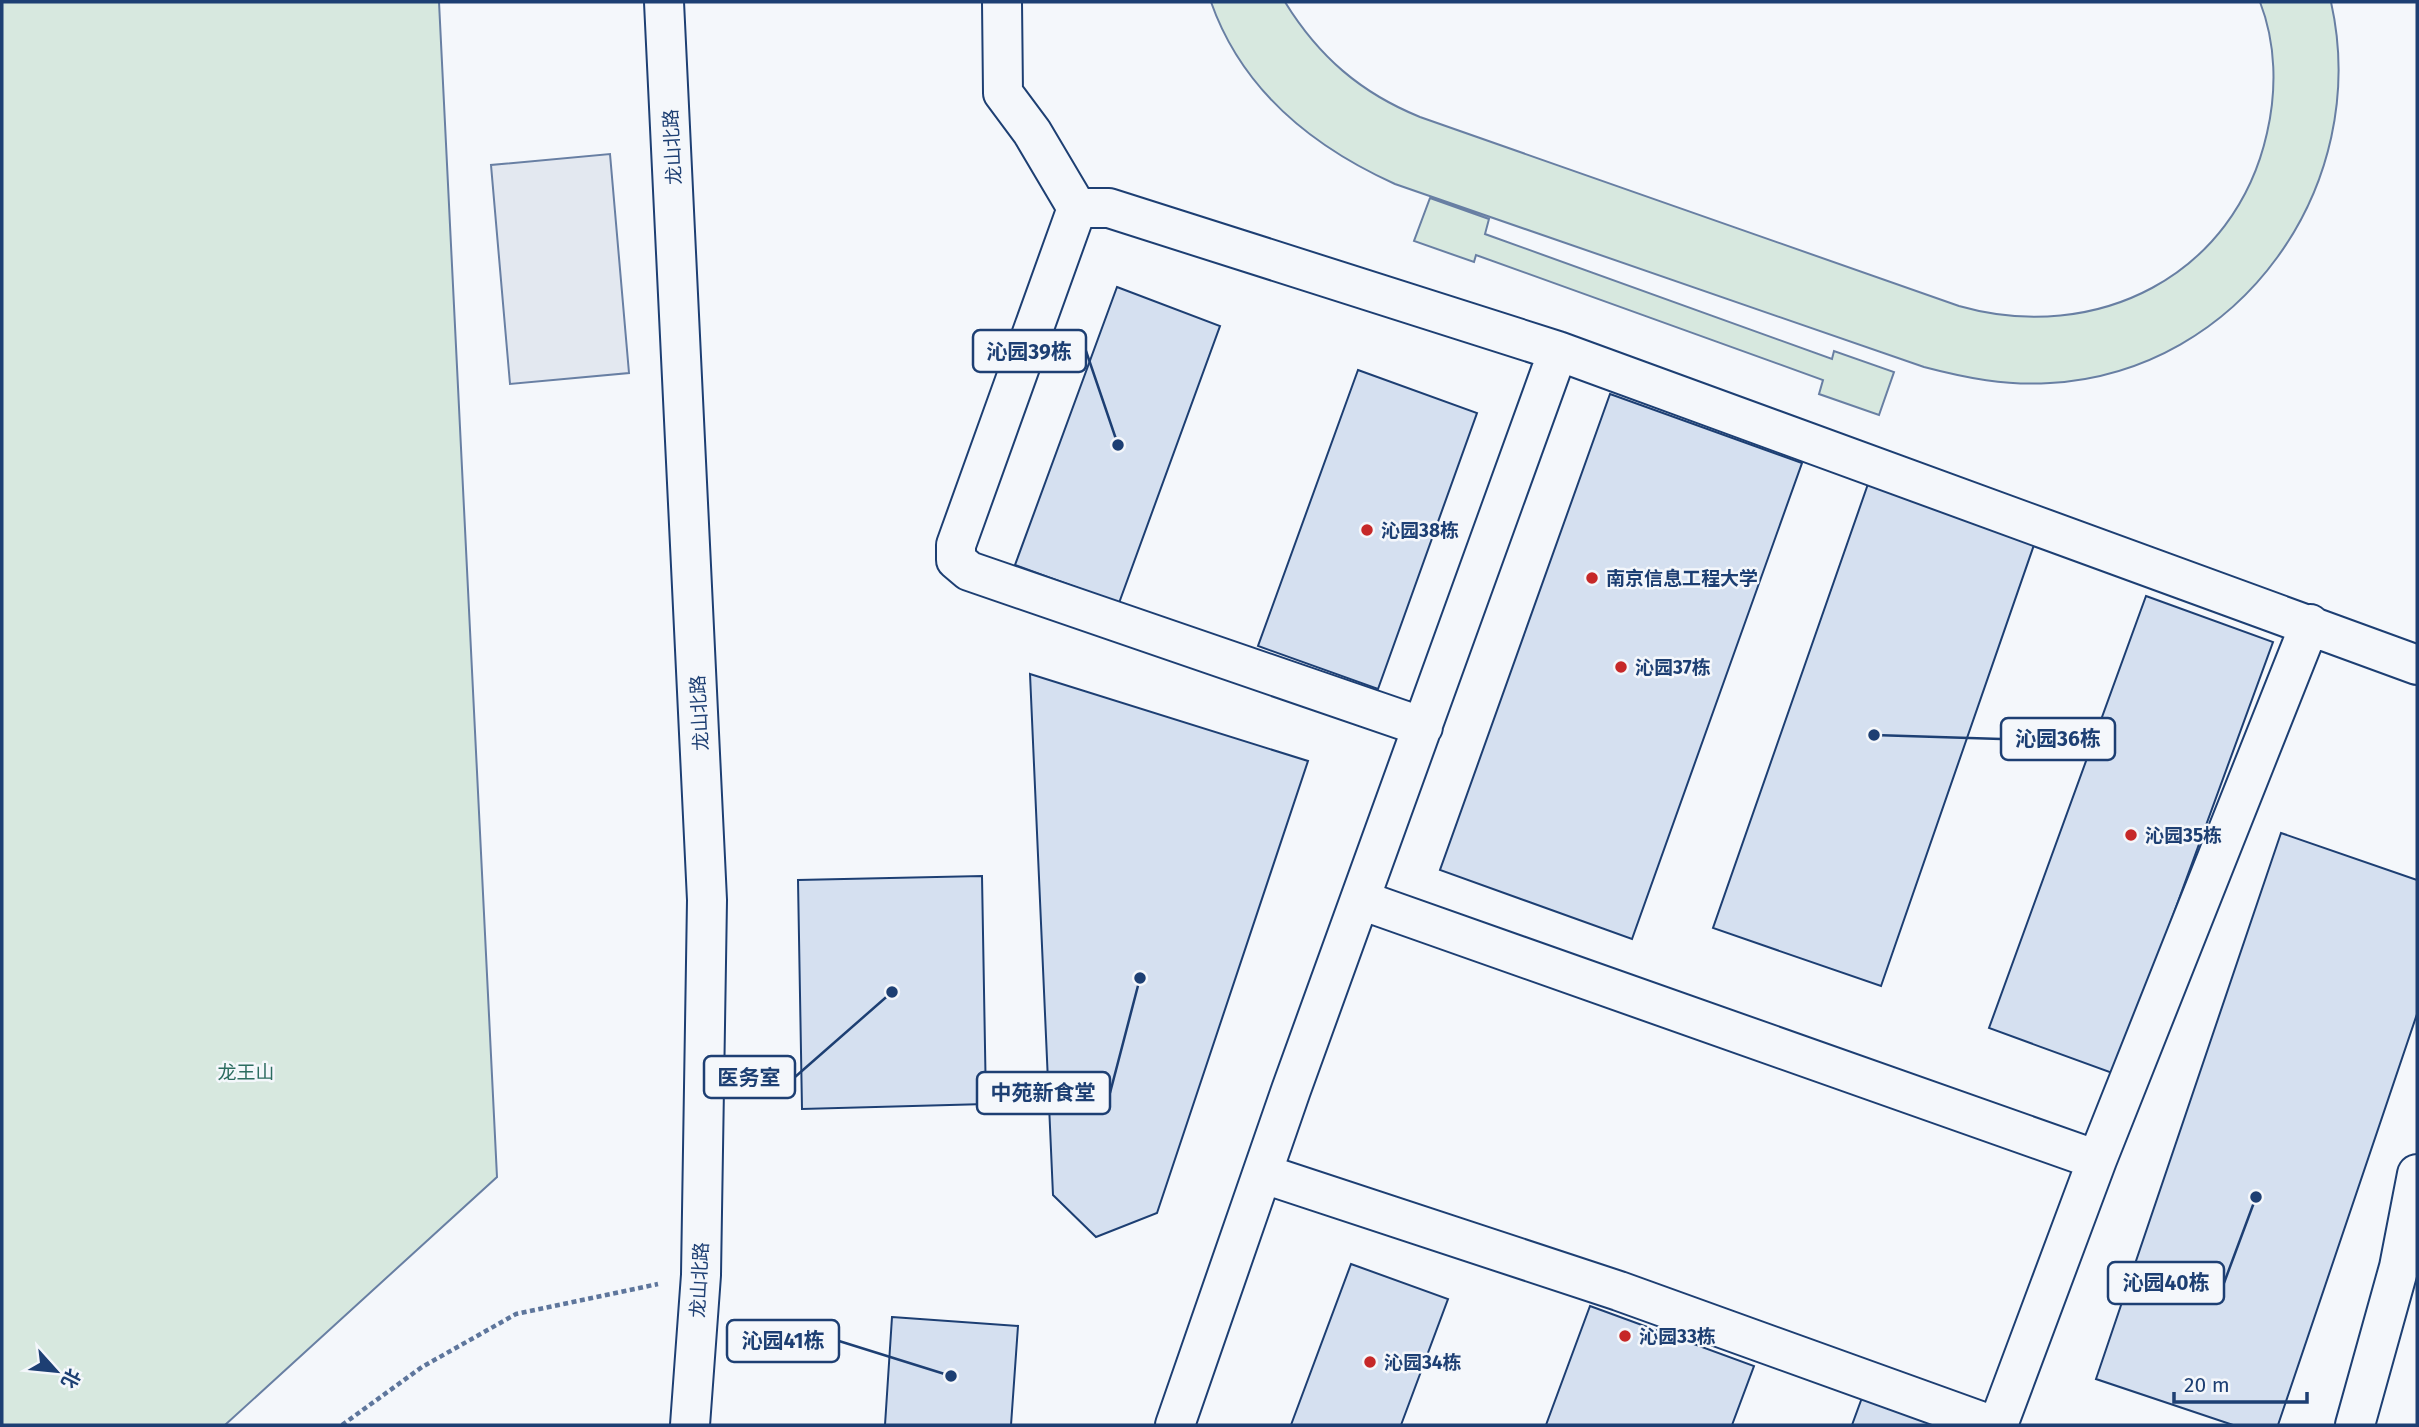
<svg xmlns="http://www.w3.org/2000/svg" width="2419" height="1427" font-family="'Fira Sans','Noto Sans SC',sans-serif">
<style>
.green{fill:#d7e8df;stroke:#687fa3;stroke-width:2}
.parking{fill:#e3e8f0;stroke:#687fa3;stroke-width:2}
.building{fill:#d5e0f0;stroke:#1d3f73;stroke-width:2}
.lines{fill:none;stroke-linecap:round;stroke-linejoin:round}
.minor-casing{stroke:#1d3f73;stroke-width:42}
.path{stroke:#5e769c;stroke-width:4.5;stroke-dasharray:5 3.5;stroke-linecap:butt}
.minor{stroke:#f4f7fb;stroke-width:38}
.poi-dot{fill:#c62828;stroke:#f4f7fb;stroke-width:2.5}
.labels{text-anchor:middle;stroke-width:5;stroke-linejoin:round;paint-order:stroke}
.street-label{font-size:19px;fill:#1d3f73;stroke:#f4f7fb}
.poi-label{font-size:19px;font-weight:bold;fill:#1d3f73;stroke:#f4f7fb;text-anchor:start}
.park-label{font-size:19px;fill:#2c6c60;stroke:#f4f7fb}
.leader{fill:none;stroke:#1d3f73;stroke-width:2.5}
.callout-dot{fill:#1d3f73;stroke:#f4f7fb;stroke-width:2.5}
.callout{fill:#f4f7fb;stroke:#1d3f73;stroke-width:2.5}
.callout-label{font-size:21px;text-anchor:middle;font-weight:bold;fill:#1d3f73}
</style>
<rect width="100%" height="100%" fill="#f4f7fb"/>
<path class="green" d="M 2,2 L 439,2 L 497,1177 L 225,1425 L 2,1425 Z
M 1211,2 L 1285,2 C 1319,57 1361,93 1420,117 L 1959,306 C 2096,345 2235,276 2267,133 C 2277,90 2276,43 2260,2 L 2331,2 C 2372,185 2241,372 2050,383 C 2006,386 1966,378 1924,367 L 1395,184 C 1313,147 1242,90 1211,2 Z
M 1430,198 L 1489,219 L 1485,234 L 1832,359 L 1834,351 L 1894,372 L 1879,415 L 1819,394 L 1823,380 L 1476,255 L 1474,262 L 1414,241 Z"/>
<path class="parking" d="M 610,154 L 629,373 L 510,384 L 491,165 Z"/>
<path class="building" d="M 1117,287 L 1220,326 L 1119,603 L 1015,565 Z
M 1358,370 L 1477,413 L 1378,689 L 1258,646 Z
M 1610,394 L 1802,463 L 1632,939 L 1440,870 Z
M 1868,484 L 2035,542 L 1881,986 L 1713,928 Z
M 2146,596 L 2273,642 L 2115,1074 L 1989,1028 Z
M 1030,674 L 1308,761 L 1157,1213 L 1096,1237 L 1053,1195 Z
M 2281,833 L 2417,880 L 2417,1014 L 2278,1425 L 2233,1425 L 2096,1379 Z
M 982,876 L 986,1104 L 802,1109 L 798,880 Z
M 1351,1264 L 1448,1299 L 1401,1425 L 1291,1425 Z
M 1590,1306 L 1754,1366 L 1732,1425 L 1546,1425 Z
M 892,1317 L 1018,1326 L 1011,1425 L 885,1425 Z
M 1863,1395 L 1945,1425 L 1852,1425 Z"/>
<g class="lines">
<defs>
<path id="minor" d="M 664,2 L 707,900 L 701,1275 L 690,1425
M 1002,2 L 1003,93 L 1032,132 L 1077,208 L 1109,208 L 1558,351 L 2417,665
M 1077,208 L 956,545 L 956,560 L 969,571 L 1423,727
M 1361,900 L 2097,1160
M 1264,1174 L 1619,1291 L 1991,1425
M 1175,1425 L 1291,1090 L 1558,351
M 1998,1425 L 2097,1160 L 2310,624
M 2355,1425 L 2399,1267 L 2417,1174"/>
</defs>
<use href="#minor" class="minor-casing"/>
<path class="path" d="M 342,1425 L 422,1367 L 516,1314 L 658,1284"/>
<use href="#minor" class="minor"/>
</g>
<g class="poi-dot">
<circle cx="1367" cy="530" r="7"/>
<circle cx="1592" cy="578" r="7"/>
<circle cx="1621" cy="667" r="7"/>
<circle cx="2131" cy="835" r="7"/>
<circle cx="1625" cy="1336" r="7"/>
<circle cx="1370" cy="1362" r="7"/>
</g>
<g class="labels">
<g class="street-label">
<text transform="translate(672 147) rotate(-93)" y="7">龙山北路</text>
<text transform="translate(699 713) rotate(-93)" y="7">龙山北路</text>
<text transform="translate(699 1280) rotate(-87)" y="7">龙山北路</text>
</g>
<g class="poi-label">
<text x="1381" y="537">沁园38栋</text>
<text x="1606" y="585">南京信息工程大学</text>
<text x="1635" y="674">沁园37栋</text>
<text x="2145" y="842">沁园35栋</text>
<text x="1639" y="1343">沁园33栋</text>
<text x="1384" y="1369">沁园34栋</text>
</g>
<g class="park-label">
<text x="246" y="1079">龙王山</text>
</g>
</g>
<path class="leader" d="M1118 445L1086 351M1874 735L2001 739M892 992L795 1077M1140 978L1110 1093M2256 1197L2224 1283M951 1376L839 1341"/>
<g class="callout-dot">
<circle cx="1118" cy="445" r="7"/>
<circle cx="1874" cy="735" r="7"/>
<circle cx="892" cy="992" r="7"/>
<circle cx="1140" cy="978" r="7"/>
<circle cx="2256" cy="1197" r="7"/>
<circle cx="951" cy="1376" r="7"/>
</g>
<g class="callout">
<rect x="973" y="330" width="113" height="42" rx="7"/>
<rect x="2001" y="718" width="114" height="42" rx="7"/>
<rect x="704" y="1056" width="91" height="42" rx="7"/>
<rect x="977" y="1072" width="133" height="42" rx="7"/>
<rect x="2108" y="1262" width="116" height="42" rx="7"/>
<rect x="727" y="1320" width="112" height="42" rx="7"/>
</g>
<g class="callout-label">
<text x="1029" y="359">沁园39栋</text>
<text x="2058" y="746">沁园36栋</text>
<text x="749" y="1085">医务室</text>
<text x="1043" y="1100">中苑新食堂</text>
<text x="2166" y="1290">沁园40栋</text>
<text x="783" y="1348">沁园41栋</text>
</g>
<rect width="2419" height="1427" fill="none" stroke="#1d3f73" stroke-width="7"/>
<g transform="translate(56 1371) rotate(117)" stroke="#f4f7fb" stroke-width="5" paint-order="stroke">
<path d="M0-5L12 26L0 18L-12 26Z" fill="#1d3f73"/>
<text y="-10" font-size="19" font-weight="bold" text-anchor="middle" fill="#1d3f73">北</text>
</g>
<path d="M2174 1392v10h133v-10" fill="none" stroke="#1d3f73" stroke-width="3.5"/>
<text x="2184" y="1392" font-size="21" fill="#1d3f73" stroke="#f4f7fb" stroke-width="5" paint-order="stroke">20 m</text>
</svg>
